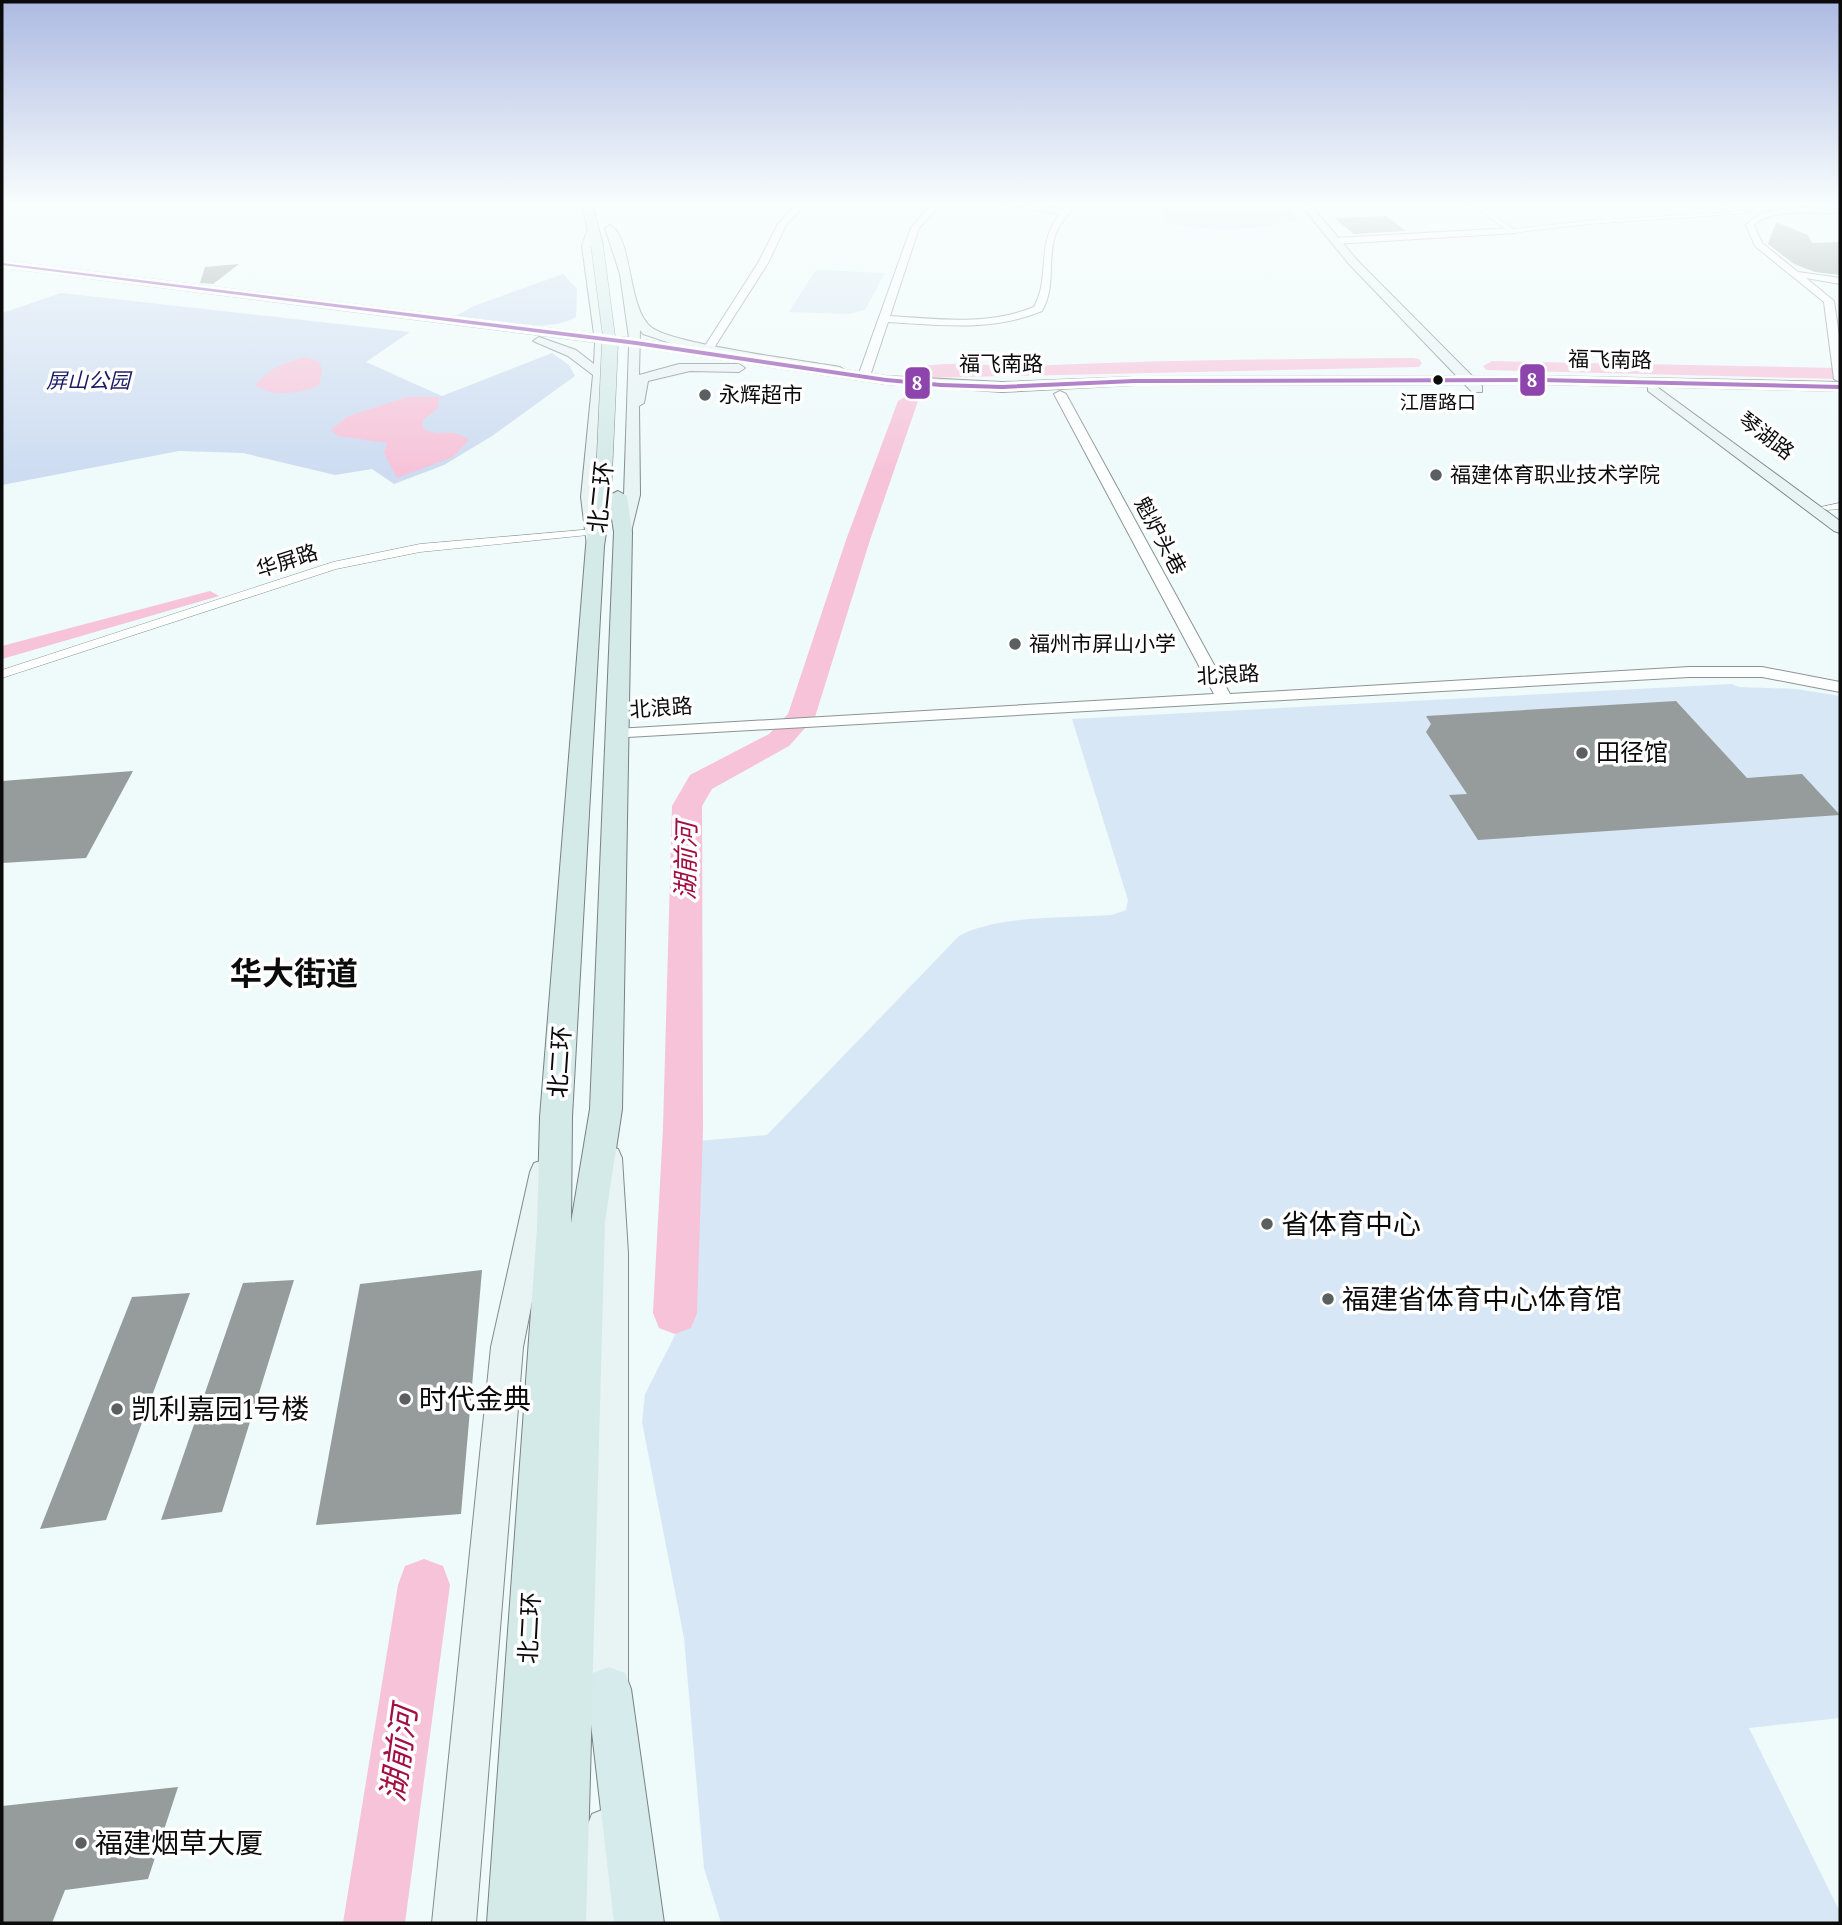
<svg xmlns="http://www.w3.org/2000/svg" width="1842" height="1925" font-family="Lora,'Noto Sans SC',serif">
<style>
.green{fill:#cddcf1}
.pitch{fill:#d8e7f5}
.water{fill:#f6c3d9}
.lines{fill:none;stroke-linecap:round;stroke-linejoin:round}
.river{fill:#f6c3d9;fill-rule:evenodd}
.building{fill:#959c9b}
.minor-casing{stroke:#8e9393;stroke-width:1}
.tertiary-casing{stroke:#8e9393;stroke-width:2}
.secondary-casing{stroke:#848989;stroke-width:2}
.primary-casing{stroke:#7b8080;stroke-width:2}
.trunk-casing{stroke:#7b8080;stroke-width:2}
.minor{fill:#fdfefe;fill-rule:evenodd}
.tertiary{fill:#fdfefe;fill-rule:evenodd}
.secondary{fill:#e8f3f4;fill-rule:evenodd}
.primary{fill:#d6ecec;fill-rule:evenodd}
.trunk{fill:#d4eae8;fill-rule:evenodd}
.trunk-bridge-far1-casing{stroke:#7b8080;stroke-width:13;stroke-linecap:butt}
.trunk-bridge-casing{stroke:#7b8080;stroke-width:17;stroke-linecap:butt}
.trunk-bridge-far1{stroke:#d4eae8;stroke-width:12}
.trunk-bridge{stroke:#d4eae8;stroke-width:16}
.bus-1-casing{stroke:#fff;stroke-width:6}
.bus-1{fill:#8e44ad;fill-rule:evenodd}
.bus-dot{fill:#0b0b0b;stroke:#fff;stroke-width:2.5}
.poi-dot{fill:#5b5f5f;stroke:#fff;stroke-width:2.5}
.labels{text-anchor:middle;stroke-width:7;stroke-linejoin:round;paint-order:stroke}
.far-bus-label{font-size:19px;fill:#0b0b0b;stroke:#fff}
.far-street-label{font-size:21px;fill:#0b0b0b;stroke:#fff}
.far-park-label{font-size:21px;font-style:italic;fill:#1b1a65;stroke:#fff}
.far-poi-label{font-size:21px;fill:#0b0b0b;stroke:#fff;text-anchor:start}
.street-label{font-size:24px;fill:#0b0b0b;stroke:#fff}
.poi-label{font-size:24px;fill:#0b0b0b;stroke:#fff;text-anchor:start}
.water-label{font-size:26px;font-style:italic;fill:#a21042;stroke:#fff}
.near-poi-label{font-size:28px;fill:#0b0b0b;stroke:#fff;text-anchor:start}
.district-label{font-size:32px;font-weight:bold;fill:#0b0b0b;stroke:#fff}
.near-water-label{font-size:32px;font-style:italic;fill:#a21042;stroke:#fff}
.line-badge{stroke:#fff;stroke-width:2.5}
.badge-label{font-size:19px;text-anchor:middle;font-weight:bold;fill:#fff}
</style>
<rect width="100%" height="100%" fill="#effafa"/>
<path class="green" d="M 563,274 L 577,289 L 576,317 C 546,335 489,320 455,316 L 474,306 Z
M 61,293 L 410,332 L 366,362 L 442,396 L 552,353 L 569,365 L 575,376 L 492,436 L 444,465 L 394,484 L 372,469 L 335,475 L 243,453 L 179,451 L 2,485 L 2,313 Z"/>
<path class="pitch" d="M 1162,204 L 1285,204 L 1297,220 C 1254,231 1208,232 1164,222 Z
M 815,271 L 822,270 L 885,273 L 865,310 L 848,314 L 789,312 Z
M 1732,684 L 1739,687 L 1796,689 L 1840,696 L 1840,1718 L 1749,1728 L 1840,1912 L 1840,1923 L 721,1923 L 704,1868 L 684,1638 L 642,1422 L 645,1394 L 690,1306 L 698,1141 L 767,1135 L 959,936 C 995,915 1069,918 1112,915 L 1126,910 L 1128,900 L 1072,719 Z"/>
<path class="water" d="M 305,357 L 320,362 L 322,371 L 319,385 C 303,394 269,397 255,385 C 270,368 283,363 305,357 Z
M 407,397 L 439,397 L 438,408 L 423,420 L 423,428 C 440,439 451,426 469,440 L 453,457 L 397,478 L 384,453 L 387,443 L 338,436 L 331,430 L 348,416 Z
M 210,591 L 219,596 L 2,659 L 2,646 Z"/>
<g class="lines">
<path class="river" d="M 1413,358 L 1419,359 L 1422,363 L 1419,367 L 920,378 L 911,372 L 913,368 C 950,359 992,367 1030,366 C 1158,360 1285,359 1413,358 Z
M 1492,361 L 1840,368 L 1840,379 L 1486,370 L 1483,366 Z
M 908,395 L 918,401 L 870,540 L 815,717 L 789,746 L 712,789 L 702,806 L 703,1128 L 697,1313 L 691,1328 L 675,1334 L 659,1328 L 653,1313 L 663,1128 L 672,806 L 690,775 L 769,734 L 788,714 L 846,540 L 898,401 Z
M 424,1559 L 443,1566 L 450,1585 L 405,1923 L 343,1923 L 398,1585 L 405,1566 Z"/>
</g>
<path class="building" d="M 1386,216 L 1406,231 L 1354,234 L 1334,218 Z
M 1776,222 L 1808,235 L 1812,243 L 1840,242 L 1840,275 L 1815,272 L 1794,264 L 1768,244 Z
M 239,264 L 213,284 L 200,283 L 205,267 Z
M 1676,701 L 1747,778 L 1802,774 L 1840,815 L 1478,840 L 1449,795 L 1467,794 L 1426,732 L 1431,724 L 1426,716 Z
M 133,771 L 86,858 L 2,863 L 2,781 Z
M 482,1270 L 461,1514 L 316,1525 L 360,1284 Z
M 294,1280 L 222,1512 L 161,1520 L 243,1283 Z
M 190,1293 L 106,1520 L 40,1529 L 132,1297 Z
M 178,1787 L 148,1879 L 65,1890 L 52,1923 L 2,1923 L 2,1806 Z"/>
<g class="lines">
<defs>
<path id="minor" d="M 1470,204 L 1478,204 L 1513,229 L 1604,219 L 1579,204 L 1587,204 L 1614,219 L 1733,212 L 1708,204 L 1719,204 L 1750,213 L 1590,224 L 1512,233 Z
M 1840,503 L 1840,509 L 1827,510 L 1821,507 Z
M 594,529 L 598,530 L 598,534 L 420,552 L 336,569 L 2,678 L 2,670 L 333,562 L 420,544 Z"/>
<path id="tertiary" d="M 797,204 L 806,204 L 786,225 L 768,263 L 712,351 L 704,351 L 703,349 L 758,263 L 778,224 Z
M 932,204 L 941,204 L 919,228 L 890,316 C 939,319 987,326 1034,307 C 1051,276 1035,244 1060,214 L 1003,204 L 1064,209 L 1068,204 L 1077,204 C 1069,214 1059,223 1055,236 C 1047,261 1056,287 1042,311 C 991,332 941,325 888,322 L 870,376 L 860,378 L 858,376 L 911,228 Z
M 1840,209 L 1840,213 C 1815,214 1774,207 1754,225 L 1762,243 L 1798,272 L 1840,278 L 1840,284 L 1806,278 L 1834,301 L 1840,343 L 1840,382 L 1834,379 L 1824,302 L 1755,246 L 1746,225 C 1767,202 1811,209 1840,209 Z
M 1512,228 L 1515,233 L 1335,244 L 1331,241 L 1335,238 Z
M 1060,391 L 1066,394 L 1230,694 L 1689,667 L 1762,667 L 1840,682 L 1840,692 L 1762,677 L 1689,677 L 610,738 L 607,734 L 616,729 L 1214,694 L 1054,394 Z"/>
<path id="secondary" d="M 1300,204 L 1310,204 L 1357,260 L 1482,386 L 1482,392 L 1472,392 L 1349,264 Z
M 610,225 C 633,237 627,308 651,327 C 671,344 806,361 840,367 L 846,371 L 840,375 L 685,348 L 643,334 L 640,330 L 639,375 L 679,364 L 739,364 L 745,368 L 739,372 L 690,371 L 648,381 L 644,403 L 639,406 L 640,495 L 631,532 L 623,537 L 615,532 L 624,495 L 629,346 L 608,343 L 597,497 L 603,546 L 595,551 L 587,546 L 581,497 L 593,375 L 568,356 L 533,341 L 539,337 L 576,350 L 594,364 L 595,342 L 2,267 L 2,261 L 594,334 L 582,246 L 587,231 L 592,228 L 597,231 L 592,246 L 607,336 L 629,338 L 620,274 L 605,228 Z
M 1653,384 L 1840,521 L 1840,533 L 1834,531 L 1648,391 L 1648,385 Z
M 608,1146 L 618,1149 L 622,1158 L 628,1253 L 628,1699 L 623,1713 L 609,1718 L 595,1713 L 590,1699 L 598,1253 L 594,1158 L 598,1149 Z
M 544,1160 L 554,1163 L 558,1172 L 523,1347 L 476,1923 L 432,1923 L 491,1347 L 530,1172 L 534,1163 Z
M 607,1808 L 622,1814 L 628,1829 L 628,1923 L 584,1923 L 586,1829 L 592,1814 Z"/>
<path id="primary" d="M 636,339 L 886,376 L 1002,382 L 1134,377 L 1541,376 L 1840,382 L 1840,391 L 1541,384 L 1134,385 L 1002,392 L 886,384 L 631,346 L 629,343 Z
M 609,1667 L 625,1673 L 631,1689 L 664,1923 L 614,1923 L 587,1689 L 593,1673 Z"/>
<path id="trunk" d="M 582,204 L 592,204 L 603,245 L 601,248 L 591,245 Z
M 618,491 L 627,496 L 632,532 L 622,1109 L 605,1222 L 586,1923 L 487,1923 L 537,1228 L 540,1117 L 586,546 L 594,497 L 597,493 L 603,492 L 610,495 ZM 610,506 L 614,532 L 590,1109 L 571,1223 L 572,1117 L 604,546 Z"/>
</defs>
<use href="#minor" class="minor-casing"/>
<use href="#tertiary" class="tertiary-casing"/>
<use href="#secondary" class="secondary-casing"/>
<use href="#primary" class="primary-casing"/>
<use href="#trunk" class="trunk-casing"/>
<use href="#minor" class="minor"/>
<use href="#tertiary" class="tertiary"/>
<use href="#secondary" class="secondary"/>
<use href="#primary" class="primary"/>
<use href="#trunk" class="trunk"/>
<defs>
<path id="trunk-bridge-far1" d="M 597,245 L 610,344"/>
<path id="trunk-bridge" d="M 603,497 L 610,343"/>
</defs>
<use href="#trunk-bridge-far1" class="trunk-bridge-far1-casing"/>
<use href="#trunk-bridge" class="trunk-bridge-casing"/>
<use href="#trunk-bridge-far1" class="trunk-bridge-far1"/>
<use href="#trunk-bridge" class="trunk-bridge"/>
<defs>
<path id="bus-1" d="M 2,263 L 636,341 L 886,378 L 941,383 L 1002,385 L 1134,379 L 1541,378 L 1840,385 L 1840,389 L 1541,382 L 1134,383 L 1002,389 L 941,387 L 886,382 L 636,345 L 2,265 Z"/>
</defs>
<use href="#bus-1" class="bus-1-casing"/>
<use href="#bus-1" class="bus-1"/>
</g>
<linearGradient id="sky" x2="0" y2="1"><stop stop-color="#adbae2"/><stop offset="0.43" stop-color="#f8fdfd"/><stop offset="1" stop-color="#f8fdfd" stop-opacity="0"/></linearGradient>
<rect width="1842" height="474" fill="url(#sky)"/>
<circle class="bus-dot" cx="1438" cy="380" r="6"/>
<g class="poi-dot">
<circle cx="705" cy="395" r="7"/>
<circle cx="1436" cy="475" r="7"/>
<circle cx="1015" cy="644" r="7"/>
<circle cx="1582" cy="753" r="7"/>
<circle cx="1267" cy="1224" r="7"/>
<circle cx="1328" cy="1299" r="7"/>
<circle cx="405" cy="1399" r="7"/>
<circle cx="117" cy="1409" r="7"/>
<circle cx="81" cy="1843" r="7"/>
</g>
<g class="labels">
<g class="far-bus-label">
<text x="1438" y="409">江厝路口</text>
</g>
<g class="far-street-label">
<text transform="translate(1610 360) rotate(1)" y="7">福飞南路</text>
<text x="1001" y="371">福飞南路</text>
<text transform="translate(1766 436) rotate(37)" y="7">琴湖路</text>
<text transform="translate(1160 536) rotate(62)" y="7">魁炉头巷</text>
<text transform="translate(287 561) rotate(-18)" y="7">华屏路</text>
<text transform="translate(1228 675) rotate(-3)" y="7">北浪路</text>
<text transform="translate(661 708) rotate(-4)" y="7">北浪路</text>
</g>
<g class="far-park-label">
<text x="88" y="388">屏山公园</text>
</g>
<g class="far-poi-label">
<text x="719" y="402">永辉超市</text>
<text x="1450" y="482">福建体育职业技术学院</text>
<text x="1029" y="651">福州市屏山小学</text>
</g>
<g class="street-label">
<text transform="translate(601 497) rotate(-84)" y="8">北二环</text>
<text transform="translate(560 1062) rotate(-86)" y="8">北二环</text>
<text transform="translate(530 1628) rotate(-87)" y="8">北二环</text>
</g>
<g class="poi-label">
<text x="1596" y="761">田径馆</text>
</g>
<g class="water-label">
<text transform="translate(686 861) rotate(-89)" y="9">湖前河</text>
</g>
<g class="near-poi-label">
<text x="1281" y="1234">省体育中心</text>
<text x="1342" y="1309">福建省体育中心体育馆</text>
<text x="419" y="1409">时代金典</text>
<text x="131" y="1419">凯利嘉园1号楼</text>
<text x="95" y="1853">福建烟草大厦</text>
</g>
<g class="district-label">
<text x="294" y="985">华大街道</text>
</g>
<g class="near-water-label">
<text transform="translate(399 1754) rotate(-82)" y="11">湖前河</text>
</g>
</g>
<g class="line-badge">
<rect x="1519" y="363" width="27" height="34" rx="7" fill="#8e44ad"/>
<rect x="904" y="366" width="27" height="34" rx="7" fill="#8e44ad"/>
</g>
<g class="badge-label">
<text x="1532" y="387">8</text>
<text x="917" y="390">8</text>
</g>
<rect width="1842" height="1925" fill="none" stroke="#0b0b0b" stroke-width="7"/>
</svg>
